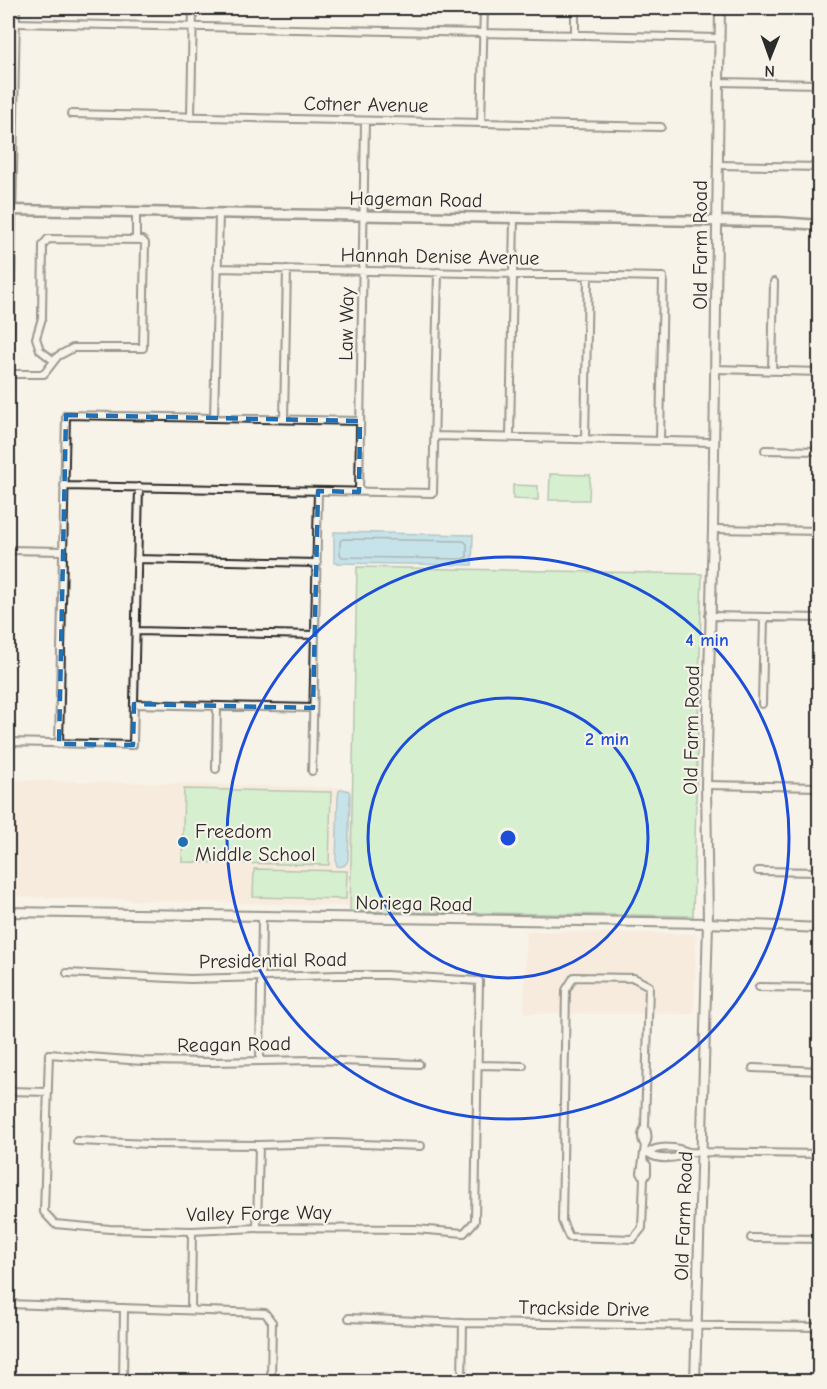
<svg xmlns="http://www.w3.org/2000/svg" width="827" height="1389" font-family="'Comic Neue',sans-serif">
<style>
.built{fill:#f5e3d2}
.green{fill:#acebb2;stroke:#6c8b6e;stroke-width:1.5}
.water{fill:#8bd1ed;stroke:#658f9f;stroke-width:1.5}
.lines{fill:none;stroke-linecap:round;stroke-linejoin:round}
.shore{stroke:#516d79;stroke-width:1.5}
.minor-casing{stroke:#2b2b2b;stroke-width:10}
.tertiary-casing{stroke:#2b2b2b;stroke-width:12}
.secondary-casing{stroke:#2b2b2b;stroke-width:13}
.minor{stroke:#f7f3e8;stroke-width:6}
.tertiary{stroke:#f7f3e8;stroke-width:8}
.secondary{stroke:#f7f3e8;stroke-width:8}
.marked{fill:none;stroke:#1f6fb2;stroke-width:4.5;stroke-dasharray:12 8;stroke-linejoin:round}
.ring{fill:none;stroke:#1d4ed8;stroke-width:3}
.poi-dot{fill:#1f6fb2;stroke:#f7f3e8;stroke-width:2}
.labels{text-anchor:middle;stroke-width:4.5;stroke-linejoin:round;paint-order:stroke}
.street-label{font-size:20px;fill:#2b2b2b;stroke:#f7f3e8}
.poi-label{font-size:20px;fill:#2b2b2b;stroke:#f7f3e8;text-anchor:start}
.centre{fill:#1d4ed8;stroke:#f7f3e8;stroke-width:3}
.ring-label{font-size:18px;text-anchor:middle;font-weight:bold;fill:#1d4ed8;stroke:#f7f3e8;stroke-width:4.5;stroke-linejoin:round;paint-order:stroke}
</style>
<rect width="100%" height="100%" fill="#f7f3e8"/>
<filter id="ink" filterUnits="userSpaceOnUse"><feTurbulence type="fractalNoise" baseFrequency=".0167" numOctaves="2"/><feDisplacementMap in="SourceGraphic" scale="12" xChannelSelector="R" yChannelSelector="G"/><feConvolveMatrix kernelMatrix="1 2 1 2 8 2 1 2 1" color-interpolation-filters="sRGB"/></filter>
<g filter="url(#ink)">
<path class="built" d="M 15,780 L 353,788 L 350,906 L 23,897 L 14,896 Z
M 526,931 L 696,934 L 694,1014 L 524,1013 Z"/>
<path class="green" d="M 550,474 L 590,475 L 589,500 L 549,500 Z
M 513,485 L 538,486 L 538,500 L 513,499 Z
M 357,567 L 702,574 L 693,916 L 350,911 Z
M 184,789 L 331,792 L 329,865 L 182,862 Z
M 254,869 L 347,871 L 346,899 L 253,897 Z"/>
<path class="water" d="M 334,532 L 473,535 L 472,565 L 334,563 Z
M 342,789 L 349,791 L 350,794 L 348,860 C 346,865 343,868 337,866 L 336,862 L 338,796 L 339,791 Z"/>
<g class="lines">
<path class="shore" d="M 343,539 L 464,541 L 467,544 L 467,557 L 463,559 L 342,557 L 340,554 L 340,541 Z"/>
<defs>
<path id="minor" d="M 15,23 L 719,38
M 575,35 L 575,8
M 718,82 L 820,84
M 71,114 L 661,127
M 191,117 L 193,8
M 481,123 L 484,8
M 717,165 L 820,167
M 136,212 L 136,240
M 217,268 L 663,277 L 660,441
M 715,369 L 820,372
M 772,371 L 774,282
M 8,374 L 44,374 L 58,356 L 73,348 L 143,348 L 145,243 L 142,240 L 48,239 L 43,245 L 42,318 L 36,338 L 40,350 L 54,361
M 214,418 L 219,213
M 284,419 L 287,269
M 435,436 L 713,442
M 510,437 L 514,217
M 585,439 L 588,276
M 765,450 L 820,451
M 64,486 L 433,493 L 438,272
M 359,492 L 365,121
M 713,529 L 820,531
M 8,550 L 63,551
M 137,559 L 317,563
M 709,616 L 820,618
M 136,631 L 315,635
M 134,704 L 313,708
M 762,704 L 764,617
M 8,742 L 133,745 L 139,487
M 59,744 L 66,415 L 360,421
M 216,769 L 217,706
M 312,771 L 318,491
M 706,785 L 820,787
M 758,871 L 820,872
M 67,973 L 190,979 L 339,975 L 386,975 L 479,981 L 475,1221 L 464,1233 L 415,1229 L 257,1228 L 192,1231 L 110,1229 L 55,1224 L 44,1212 L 49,1054 L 142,1061 L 212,1062 L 314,1060 L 419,1064
M 759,987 L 820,988
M 260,1061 L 262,917
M 478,1065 L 523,1066
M 753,1068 L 820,1071
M 8,1091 L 48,1092
M 77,1141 L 151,1144 L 259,1145 L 332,1143 L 421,1146
M 645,1145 C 649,1139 648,1133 645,1127 C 641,1133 641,1140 645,1145 L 644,1153 L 648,1153
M 689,1152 C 679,1159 658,1161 648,1153 C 658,1145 677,1147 689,1152 L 820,1154
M 644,1162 L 647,1165 L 647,1174 L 644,1178 L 641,1173 L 644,1153
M 644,1178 L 642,1228 L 633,1239 L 569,1237 L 562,1221 L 566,990 L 574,977 L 634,978 L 649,986 L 645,1127
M 257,1228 L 259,1145
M 751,1238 L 820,1239
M 8,1304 L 265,1313 L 272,1322 L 271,1382
M 191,1310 L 192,1231
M 349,1318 L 463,1323 L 820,1327
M 123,1382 L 124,1308
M 462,1382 L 463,1323"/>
<path id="tertiary" d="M 8,386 L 15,8
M 8,912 L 708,923 L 820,928
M 695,1382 L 708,923 L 706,785 L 713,529 L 720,8"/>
<path id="secondary" d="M 8,210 L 779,222 L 820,225"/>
</defs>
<use href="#minor" class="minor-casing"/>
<use href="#tertiary" class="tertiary-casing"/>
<use href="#secondary" class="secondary-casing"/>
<use href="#minor" class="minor"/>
<use href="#tertiary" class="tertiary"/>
<use href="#secondary" class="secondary"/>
</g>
</g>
<path d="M0 0H827V1389H0ZM 66,415 L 360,421 L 359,492 L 318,491 L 313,708 L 134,704 L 133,745 L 59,744 Z" fill="#f7f3e8" fill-opacity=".55" fill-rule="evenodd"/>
<path class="marked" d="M 66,415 L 360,421 L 359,492 L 318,491 L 313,708 L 134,704 L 133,745 L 59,744 Z"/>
<g class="ring">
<circle cx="508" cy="838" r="140"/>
<circle cx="508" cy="838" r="281"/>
</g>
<circle class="poi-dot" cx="183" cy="842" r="6"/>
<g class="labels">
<g class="street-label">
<text transform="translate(366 104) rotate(1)" y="7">Cotner Avenue</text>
<text transform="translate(416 199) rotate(1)" y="7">Hageman Road</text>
<text transform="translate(700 245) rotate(-90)" y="7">Old Farm Road</text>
<text transform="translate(440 256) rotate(1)" y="7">Hannah Denise Avenue</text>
<text transform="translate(346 324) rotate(-89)" y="7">Law Way</text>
<text transform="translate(691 730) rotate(-89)" y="7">Old Farm Road</text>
<text transform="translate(414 903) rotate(1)" y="7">Noriega Road</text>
<text transform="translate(273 960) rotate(-1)" y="7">Presidential Road</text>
<text transform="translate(234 1044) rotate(-1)" y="7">Reagan Road</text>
<text transform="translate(259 1213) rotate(-1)" y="7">Valley Forge Way</text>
<text transform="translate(683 1216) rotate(-88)" y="7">Old Farm Road</text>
<text transform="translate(584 1308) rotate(1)" y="7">Trackside Drive</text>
</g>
<g class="poi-label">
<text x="195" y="838">Freedom<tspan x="195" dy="23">Middle School</tspan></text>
</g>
</g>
<circle cx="508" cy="838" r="9" class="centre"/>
<g class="ring-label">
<text x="707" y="646">4 min</text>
<text x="607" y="745">2 min</text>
</g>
<rect width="827" height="1389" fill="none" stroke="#f7f3e8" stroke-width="30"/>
<rect x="15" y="15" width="797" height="1359" fill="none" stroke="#2b2b2b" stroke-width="2" filter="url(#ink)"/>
<g transform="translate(770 57) rotate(181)" stroke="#f7f3e8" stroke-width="4.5" paint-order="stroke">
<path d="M0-4.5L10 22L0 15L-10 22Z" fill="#2b2b2b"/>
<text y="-9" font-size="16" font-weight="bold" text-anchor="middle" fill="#2b2b2b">N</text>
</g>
</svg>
